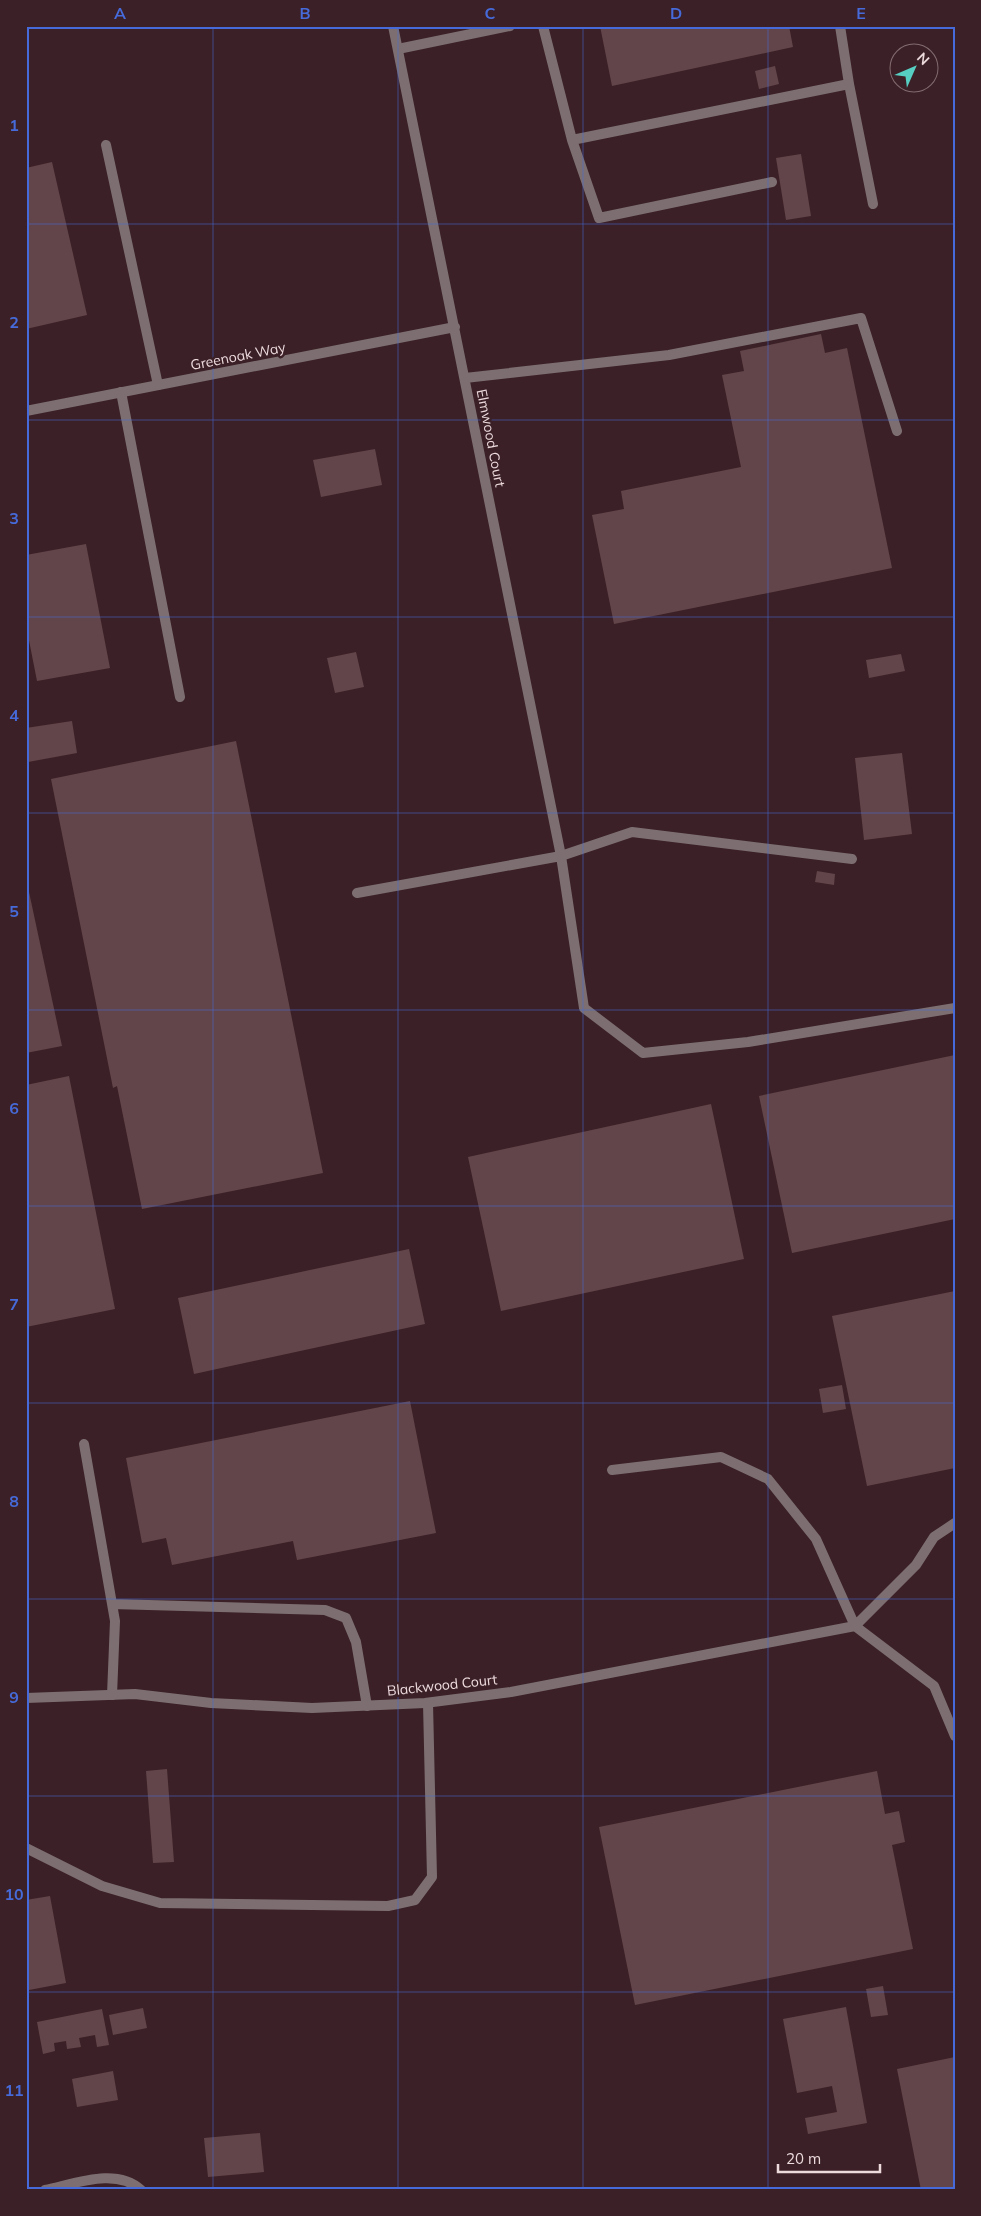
<svg xmlns="http://www.w3.org/2000/svg" width="981" height="2216" font-family="Mulish,sans-serif">
<style>
.building{fill:#62454a}
.lines{fill:none;stroke-linecap:round;stroke-linejoin:round}
.service{stroke:#7d6f71;stroke-width:10}
.minor{stroke:#7d6f71;stroke-width:10}
.grid{fill:none;stroke:#466ad9;stroke-width:1;stroke-opacity:0.55}
.labels{text-anchor:middle;stroke-width:5;stroke-linejoin:round;paint-order:stroke}
.street-label{font-size:14px;fill:#ecdadd;stroke:#3b2127}
.neatline{fill:none;stroke:#466ad9;stroke-width:2}
.grid-label{font-size:16px;text-anchor:middle;font-weight:bold;fill:#466ad9}
</style>
<rect width="100%" height="100%" fill="#3b2127"/>
<path class="building" d="M 600,26 L 789,26 L 793,47 L 612,86 Z
M 775,66 L 779,84 L 759,89 L 755,71 Z
M 801,154 L 811,216 L 786,220 L 776,158 Z
M 52,162 L 87,315 L 26,329 L 26,168 Z
M 821,334 L 825,353 L 847,348 L 892,568 L 614,624 L 592,515 L 624,509 L 621,491 L 741,467 L 722,375 L 744,371 L 740,351 Z
M 375,449 L 382,485 L 321,497 L 313,460 Z
M 86,544 L 110,668 L 37,681 L 26,625 L 26,555 Z
M 356,652 L 364,687 L 335,693 L 327,658 Z
M 901,654 L 905,671 L 869,678 L 866,660 Z
M 72,721 L 77,753 L 28,762 L 26,728 Z
M 236,741 L 323,1173 L 142,1209 L 117,1086 L 113,1088 L 51,779 Z
M 902,753 L 912,834 L 864,840 L 855,758 Z
M 817,871 L 835,874 L 834,885 L 815,882 Z
M 26,878 L 62,1046 L 26,1053 Z
M 955,1055 L 955,1219 L 792,1253 L 759,1096 Z
M 69,1076 L 115,1309 L 26,1327 L 26,1085 Z
M 711,1104 L 744,1259 L 501,1311 L 468,1157 Z
M 409,1249 L 425,1324 L 194,1374 L 178,1298 Z
M 955,1291 L 955,1468 L 867,1486 L 832,1316 Z
M 842,1385 L 846,1409 L 823,1413 L 819,1389 Z
M 410,1401 L 436,1533 L 297,1560 L 293,1541 L 172,1565 L 166,1538 L 142,1543 L 126,1458 Z
M 167,1769 L 174,1862 L 153,1863 L 146,1771 Z
M 877,1771 L 885,1814 L 899,1811 L 905,1842 L 892,1845 L 913,1949 L 635,2005 L 599,1827 Z
M 50,1896 L 66,1983 L 29,1990 L 26,1975 L 26,1900 Z
M 883,1986 L 888,2015 L 871,2017 L 866,1989 Z
M 846,2007 L 867,2123 L 808,2134 L 805,2118 L 837,2112 L 832,2086 L 797,2093 L 783,2019 Z
M 143,2008 L 147,2028 L 113,2035 L 109,2015 Z
M 102,2009 L 109,2045 L 97,2047 L 95,2035 L 79,2038 L 81,2047 L 67,2049 L 66,2041 L 54,2043 L 55,2051 L 43,2054 L 37,2022 Z
M 955,2057 L 955,2190 L 921,2190 L 897,2069 Z
M 113,2071 L 118,2100 L 77,2107 L 72,2079 Z
M 260,2133 L 264,2172 L 208,2177 L 204,2138 Z"/>
<g class="lines">
<path class="service" d="M 543,26 L 572,140 L 849,84
M 840,26 L 849,84 L 873,204
M 398,49 L 510,26
M 572,140 L 599,218 L 772,182
M 106,145 L 158,385
M 465,378 L 669,355 L 861,318 L 897,431
M 121,392 L 180,697
M 561,856 L 584,1008 L 643,1053 L 748,1042 L 955,1008
M 357,893 L 561,856 L 632,832 L 852,859
M 84,1444 L 115,1621 L 112,1695
M 612,1470 L 721,1457 L 768,1479 L 816,1539 L 855,1626 L 934,1686 L 955,1736
M 112,1604 L 325,1610 L 346,1618 L 356,1642 L 367,1706
M 855,1626 L 916,1565 L 934,1537 L 955,1523
M 26,1848 L 102,1886 L 160,1903 L 388,1906 L 415,1900 L 432,1877 L 428,1703
M 45,2190 C 75,2184 116,2167 141,2190"/>
<path class="minor" d="M 393,26 L 561,856
M 26,411 L 455,327
M 26,1698 L 135,1694 L 211,1703 L 312,1708 L 425,1703 L 511,1692 L 855,1626"/>
</g>
<path class="grid" d="M 213,26 L 213,2190M 398,26 L 398,2190M 583,26 L 583,2190M 768,26 L 768,2190M 26,224 L 955,224M 26,420 L 955,420M 26,617 L 955,617M 26,813 L 955,813M 26,1010 L 955,1010M 26,1206 L 955,1206M 26,1403 L 955,1403M 26,1599 L 955,1599M 26,1796 L 955,1796M 26,1992 L 955,1992"/>
<g class="labels">
<g class="street-label">
<text transform="translate(238 356) rotate(-11)" y="5">Greenoak Way</text>
<text transform="translate(491 438) rotate(79)" y="5">Elmwood Court</text>
<text transform="translate(442 1685) rotate(-6)" y="5">Blackwood Court</text>
</g>
</g>
<rect width="981" height="2216" fill="none" stroke="#3b2127" stroke-width="55"/>
<g transform="translate(914 68) rotate(45)"><circle r="24" fill="#3b2127" stroke="#826b70"/>
<path d="M0-4L9 19L0 12L-9 19Z" fill="#57cec2"/>
<text y="-8" font-size="14" font-weight="bold" text-anchor="middle" fill="#ecdadd">N</text>
</g>
<path d="M778 2164v8h102v-8" fill="none" stroke="#ecdadd" stroke-width="2.5"/>
<text x="786" y="2164" font-size="15" fill="#ecdadd" stroke="#3b2127" stroke-width="4" paint-order="stroke">20 m</text>
<rect x="28" y="28" width="926" height="2160" class="neatline"/>
<g class="grid-label">
<text x="120" y="19">A</text>
<text x="305" y="19">B</text>
<text x="490" y="19">C</text>
<text x="676" y="19">D</text>
<text x="861" y="19">E</text>
<text x="14" y="131">1</text>
<text x="14" y="328">2</text>
<text x="14" y="524">3</text>
<text x="14" y="721">4</text>
<text x="14" y="917">5</text>
<text x="14" y="1114">6</text>
<text x="14" y="1310">7</text>
<text x="14" y="1507">8</text>
<text x="14" y="1703">9</text>
<text x="14" y="1900">10</text>
<text x="14" y="2096">11</text>
</g>
</svg>
